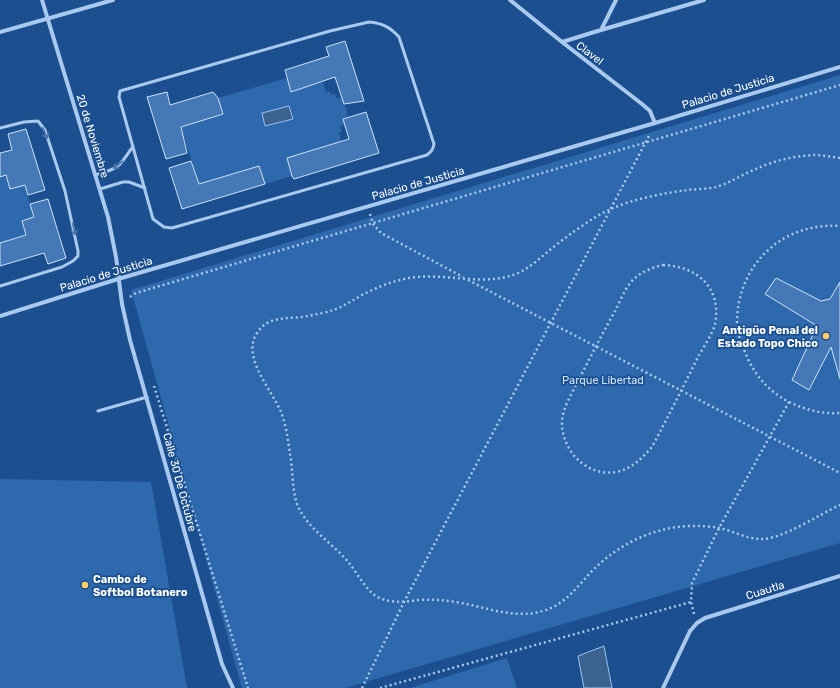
<svg xmlns="http://www.w3.org/2000/svg" width="840" height="688" font-family="Rubik,sans-serif">
<style>
.green{fill:#2e69ad}
.water{fill:#3c6290;stroke:#9cc4f0}
.building{fill:#4478b7;stroke:#cfe3fa}
.lines{fill:none;stroke-linecap:round;stroke-linejoin:round}
.path{stroke:#a9c9ee;stroke-width:2.5;stroke-dasharray:2 3;stroke-linecap:butt}
.service{stroke:#a9c9ee;stroke-width:3}
.minor{stroke:#a9c9ee;stroke-width:4}
.oneway{stroke:#4674ac}
.poi-dot{fill:#ffd166;stroke:#1b4f8f;stroke-width:1.5}
.labels{text-anchor:middle;stroke-width:3.5;stroke-linejoin:round;paint-order:stroke}
.street-label{font-size:11px;fill:#fff;stroke:#1b4f8f}
.poi-label{font-size:11px;font-weight:bold;fill:#fff;stroke:#1b4f8f;text-anchor:end}
.park-label{font-size:11px;fill:#cfe3fa;stroke:#1b4f8f}
</style>
<rect width="100%" height="100%" fill="#1b4f8f"/>
<path class="green" d="M 840,75 L 840,543 L 345,688 L 242,688 L 131,290 Z
M 287,78 L 291,91 L 323,82 L 326,92 L 330,92 L 331,95 L 335,94 L 336,98 L 342,98 L 348,115 L 343,119 L 345,125 L 340,126 L 342,131 L 339,133 L 341,142 L 287,158 L 292,176 L 265,184 L 259,166 L 199,184 L 181,127 L 223,114 L 218,98 Z
M 6,175 L 10,189 L 25,185 L 34,217 L 22,221 L 26,235 L 0,243 L 0,177 Z
M 0,479 L 151,482 L 187,688 L 0,688 Z
M 507,658 L 517,688 L 410,688 Z"/>
<path class="water" d="M 289,106 L 293,119 L 265,126 L 262,113 Z
M 604,646 L 612,688 L 584,688 L 578,656 Z"/>
<path class="building" d="M 345,41 L 364,101 L 344,104 L 335,77 L 291,92 L 285,70 L 329,56 L 326,47 Z
M 167,92 L 170,105 L 213,92 L 218,98 L 223,114 L 181,127 L 187,153 L 166,159 L 147,97 Z
M 366,112 L 379,153 L 294,179 L 292,176 L 287,158 L 349,139 L 343,119 Z
M 26,129 L 45,190 L 28,195 L 25,185 L 10,189 L 6,175 L 0,177 L 0,153 L 12,150 L 8,134 Z
M 191,161 L 199,184 L 259,166 L 265,184 L 182,209 L 169,168 Z
M 48,199 L 66,258 L 48,264 L 44,253 L 0,266 L 0,243 L 26,235 L 22,221 L 34,217 L 30,204 Z
M 776,278 L 821,301 L 830,299 L 840,282 L 840,379 L 831,347 L 809,390 L 792,380 L 817,326 L 765,294 Z"/>
<g class="lines">
<path class="path" d="M 840,158 C 833,157 826,156 819,155 C 798,155 775,160 756,169 C 743,174 730,183 716,187 C 707,189 697,189 688,190 C 664,193 633,199 611,209 C 594,216 566,237 551,249 C 540,258 530,268 516,274 C 482,287 445,272 409,278 C 393,281 377,287 362,295 C 348,303 340,309 323,313 C 316,314 309,316 302,317 C 285,319 268,316 257,333 C 241,357 272,390 281,412 C 286,425 288,440 290,454 C 293,470 292,489 297,504 C 307,529 333,543 349,563 C 359,575 367,594 382,599 C 394,603 406,602 418,600 C 433,599 446,600 461,603 C 489,608 517,620 546,610 C 567,603 579,584 594,569 C 612,551 637,536 662,530 C 680,525 702,525 719,528 C 733,531 747,539 761,539 C 781,540 820,514 840,505
M 370,214 L 373,224 L 381,233 L 463,277
M 663,265 C 697,266 722,288 715,324 C 713,333 703,348 698,357 C 683,387 668,417 652,447 C 642,458 632,469 616,472 C 587,477 562,451 562,423 C 562,408 572,394 578,381 C 590,358 602,334 615,311 C 620,302 624,290 631,282 C 640,272 651,268 663,265 Z
M 468,280 L 840,473
M 130,297 L 136,293 L 840,85
M 154,386 L 248,688
M 789,402 C 806,410 821,414 840,413
M 694,614 L 691,602 L 692,583 L 719,528 L 789,402 C 770,392 757,378 748,359 C 743,348 737,334 737,321 C 738,264 783,222 840,226
M 362,688 L 404,602 L 650,134
M 380,688 L 691,602"/>
<path class="service" d="M 369,22 C 382,23 390,27 399,37 L 434,144 C 433,149 432,151 427,155 L 172,228 L 164,227 L 153,219 L 121,104 L 119,97 L 120,91 L 330,31 Z
M 0,128 L 24,122 L 38,121 L 45,130 L 65,191 L 78,251 L 78,256 L 73,261 L 62,267 L 0,286
M 95,175 C 119,169 120,166 133,146
M 100,189 L 123,182 L 129,182 L 145,188
M 98,411 L 147,397"/>
<path class="minor" d="M 42,0 L 108,217 L 116,257 L 122,304 L 130,340 L 222,664 L 233,688
M 510,0 L 562,42 L 642,104 L 650,111 L 655,123
M 601,30 L 616,0
M 0,32 L 113,0
M 562,42 L 601,30 L 704,0
M 0,316 L 118,279 L 655,123 L 840,67
M 663,688 L 690,631 L 697,623 L 705,618 L 840,576"/>
</g>
<defs><path id="oneway-shaft" d="M-6 0H5M1.5-3L5.5 0L1.5 3" fill="none" stroke-width="1.6" stroke-linecap="round" stroke-linejoin="round"/></defs>
<g class="oneway">
<use href="#oneway-shaft" transform="translate(45 133) rotate(67)"/>
<use href="#oneway-shaft" transform="translate(118 165) rotate(140)"/>
<use href="#oneway-shaft" transform="translate(74 229) rotate(77)"/>
</g>
<g class="poi-dot">
<circle cx="826" cy="336" r="4"/>
<circle cx="85" cy="585" r="4"/>
</g>
<g class="labels">
<g class="street-label">
<text transform="translate(590 53) rotate(37)" y="4">Clavel</text>
<text transform="translate(728 91) rotate(-17)" y="4">Palacio de Justicia</text>
<text transform="translate(93 136) rotate(73)" y="4">20 de Noviembre</text>
<text transform="translate(418 183) rotate(-16)" y="4">Palacio de Justicia</text>
<text transform="translate(106 274) rotate(-17)" y="4">Palacio de Justicia</text>
<text transform="translate(180 482) rotate(75)" y="4">Calle 30 De Octubre</text>
<text transform="translate(765 590) rotate(-17)" y="4">Cuautla</text>
</g>
<g class="poi-label">
<text x="818" y="334">Antigüo Penal del<tspan x="818" dy="13">Estado Topo Chico</tspan></text>
<text x="93" y="583" text-anchor="start">Cambo de<tspan x="93" dy="13">Softbol Botanero</tspan></text>
</g>
<g class="park-label">
<text x="603" y="384">Parque Libertad</text>
</g>
</g>
</svg>
